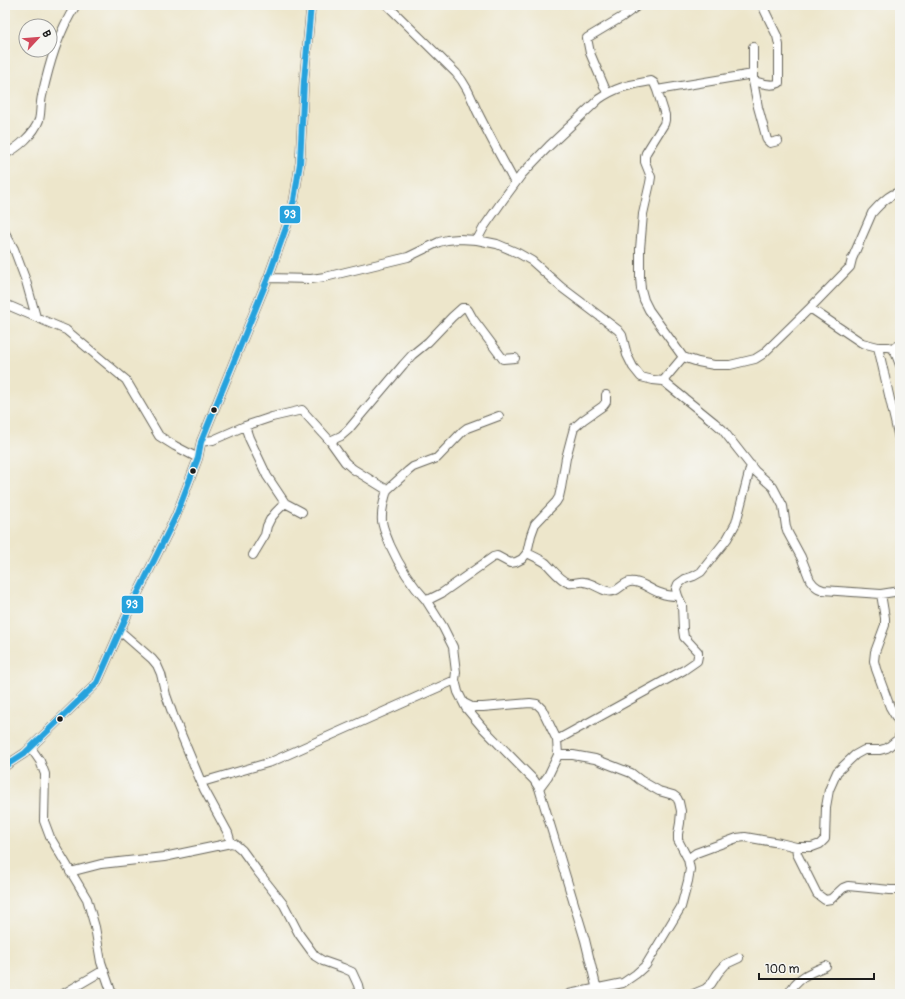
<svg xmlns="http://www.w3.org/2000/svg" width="905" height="999" font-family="Pangolin,sans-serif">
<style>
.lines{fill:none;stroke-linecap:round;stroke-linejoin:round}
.minor-casing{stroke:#656359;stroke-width:10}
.minor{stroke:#fff;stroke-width:8}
.bus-1-casing{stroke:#f6f6f2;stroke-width:9}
.bus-1{stroke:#25a2dd;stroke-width:6}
.bus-dot{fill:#1c1c1c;stroke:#f6f6f2;stroke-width:1.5}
.line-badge{stroke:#f6f6f2;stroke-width:1.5}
.badge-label{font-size:11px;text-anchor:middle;font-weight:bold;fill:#fff}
</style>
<rect width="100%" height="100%" fill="#f6f6f2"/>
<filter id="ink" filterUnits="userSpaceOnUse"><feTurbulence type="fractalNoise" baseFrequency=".025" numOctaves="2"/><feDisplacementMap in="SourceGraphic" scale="8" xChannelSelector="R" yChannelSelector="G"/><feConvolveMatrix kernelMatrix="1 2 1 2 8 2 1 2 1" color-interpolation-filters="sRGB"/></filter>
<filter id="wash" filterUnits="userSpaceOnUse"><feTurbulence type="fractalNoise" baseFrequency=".012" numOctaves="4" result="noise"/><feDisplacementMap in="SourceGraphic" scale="16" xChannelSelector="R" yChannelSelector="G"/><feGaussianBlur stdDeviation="0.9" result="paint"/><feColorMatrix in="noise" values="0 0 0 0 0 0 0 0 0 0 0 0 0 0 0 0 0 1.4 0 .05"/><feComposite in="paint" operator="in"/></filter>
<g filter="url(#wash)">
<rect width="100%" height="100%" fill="#ede6cb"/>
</g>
<g filter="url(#ink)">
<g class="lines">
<defs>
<path id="minor" d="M 387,5 L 456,73 C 466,84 471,97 477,111 C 489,135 502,159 515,183
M 753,47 L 753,81 L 758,107 L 767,140 L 770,143 L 778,141
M 753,81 C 762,83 771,87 779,83 L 779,45 L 777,36 L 762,5
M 657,90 L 753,74
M 607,93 L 590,53 L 587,38 L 622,17 L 636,7 L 636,5
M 5,154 C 18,148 34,134 39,120 C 41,113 40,104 42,96 C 49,65 58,32 76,5
M 5,233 L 14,249 L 26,281 L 36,317
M 477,240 L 497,244 L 518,253 L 532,261 L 561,287 L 618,330 L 622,335 L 627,355 L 633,367 L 641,377 L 653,380 L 663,381 L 715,423 L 722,429 L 755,471 L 773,487 L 783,506 L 786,527 L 788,533 L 801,557 L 810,580 L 814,585 L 818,588 L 823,590 L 881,594 L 900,591
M 268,278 L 311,279 L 325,277 L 408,257 L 439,242 L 447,240 L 459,239 L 477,240 L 484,227 L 505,197 L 522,174 L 549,146 L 599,99 C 618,86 630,85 651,81 L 654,83 L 657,90 L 665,115 L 665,120 L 664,124 L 646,153 L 645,157 L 645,162 L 651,177 L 650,183 L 643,214 L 640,249 L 640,277 L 641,289 L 644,300 L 649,310 L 683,357 L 698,362 L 714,365 L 730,365 L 755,359 L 763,354 L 810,308 L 850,267 L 852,259 L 872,213 C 879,205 889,194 900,192
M 5,304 L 66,330 L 126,380 L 159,436 L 175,446 L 198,458
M 810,308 L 862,343 L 878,347 L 888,347 L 892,348 L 895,352 L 900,365
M 878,347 L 900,443
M 892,348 L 900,345
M 663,381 L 683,357
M 245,426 L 249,438 L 267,476 L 285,503 L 302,512
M 330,441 L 341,436 L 348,430 L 403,365 L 412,355 L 428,342 L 452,317 L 462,308 L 466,308 L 468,310 L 473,319 L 503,359 L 515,358
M 201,442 L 213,440 L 245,426 L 272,417 L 298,411 L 302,410 L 330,441 L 345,462 L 353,469 L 387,490 C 384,500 381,511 382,521 C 383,529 387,537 390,545 C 399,565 411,584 426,600 L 430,599 L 442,593 L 493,557 L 497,556 L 510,563 L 516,562 L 522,559 L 527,553 L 531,535 L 535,524 L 556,502 L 559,497 L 561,488 L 566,458 L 571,439 L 574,428 L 583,420 L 603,406 L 606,402 L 606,395
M 387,490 L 408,471 L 413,467 L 437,458 L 463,431 L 467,428 L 499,416
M 527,553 C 533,556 540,559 546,563 C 553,570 560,580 569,583 C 574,584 580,581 584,582 C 593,583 599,589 607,591 C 620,594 621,580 635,582 C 643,583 651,590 660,593 C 665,595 672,596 678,596
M 253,555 L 265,535 L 267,526 L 271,518 L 276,512 L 285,503
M 881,594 L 885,618 L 885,625 L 875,652 L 874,661 L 876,669 L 890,707 L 900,724
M 426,600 L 443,627 L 453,647 L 456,672 L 455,680 L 458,692 L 466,708 L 482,727 L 524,770 L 534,780 L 539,788 L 585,940 L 598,994
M 464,703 L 472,707 L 483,707 L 530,703 L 537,704 L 542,709 L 557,740 L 558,755 L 548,776 L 539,788
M 557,740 L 684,670 L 697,661 L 698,656 L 698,652 L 684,637 L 683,630 L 682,605 L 678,596 L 676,589 L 678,584 L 685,579 L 694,576 L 701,572 L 727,539 L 736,523 L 751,465
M 31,748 L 40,761 L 45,774 L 44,821 L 50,837 L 87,899 L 95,927 L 101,962 L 112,994
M 558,755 L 573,755 L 595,759 L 631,773 L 640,780 L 659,791 L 673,795 L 677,798 L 679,802 L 681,811 L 680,823 L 678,834 L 678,840 L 688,859 L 690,869 L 688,881 L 681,907 L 646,965 L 636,974 L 623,983 L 569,994
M 5,766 L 25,753 L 97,683 L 128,613 L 176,516 L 198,458 L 201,442 L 268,278 L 287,225 L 294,200 L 300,163 L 304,81 L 311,5
M 202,782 L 271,762 L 455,680
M 231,843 L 235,844 L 242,850 L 258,872 L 284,905 L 299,934 L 315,956 L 323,961 L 343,968 L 352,972 L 358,985 L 360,994
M 796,847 L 812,847 L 820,844 L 825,839 L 826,807 L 829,790 L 837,772 L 855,755 L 864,750 L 880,750 L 887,748 L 898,739 L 900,734
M 688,859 L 696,853 L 737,838 L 745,837 L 780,843 L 796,847 L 797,854 L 817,894 L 825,900 L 831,899 L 843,888 L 848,886 L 890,890 L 900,890
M 70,872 L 101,864 L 164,857 L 231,843 L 228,833 L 204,789 L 173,715 L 166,695 L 161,674 L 157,665 L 152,659 L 120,631
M 63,994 L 104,970
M 693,994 L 705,989 L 711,984 L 718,973 L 726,964 L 739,958
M 789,994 C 795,978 811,972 826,966"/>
</defs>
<use href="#minor" class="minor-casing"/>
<use href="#minor" class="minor"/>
<defs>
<path id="bus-1" d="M 5,766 L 25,753 L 97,683 L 128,613 L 176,516 L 198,458 L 201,442 L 268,278 L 287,225 L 294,200 L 300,163 L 304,81 L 311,5"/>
</defs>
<use href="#bus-1" class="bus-1-casing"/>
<use href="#bus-1" class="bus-1"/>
</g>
</g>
<g class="bus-dot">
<circle cx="214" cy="410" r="3.5"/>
<circle cx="193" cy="471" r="3.5"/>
<circle cx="60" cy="719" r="3.5"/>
</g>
<g class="line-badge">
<rect x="279" y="205" width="22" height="19" rx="4" fill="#25a2dd"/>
<rect x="121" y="595" width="23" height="19" rx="4" fill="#25a2dd"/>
</g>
<g class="badge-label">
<text x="290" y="218">93</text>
<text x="132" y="608">93</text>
</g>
<rect width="905" height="999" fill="none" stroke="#f6f6f2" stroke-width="20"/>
<g transform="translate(38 38) rotate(64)"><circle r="19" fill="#f6f6f2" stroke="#9f9f9c"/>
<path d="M0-3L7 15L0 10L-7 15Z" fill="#d1495b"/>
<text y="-6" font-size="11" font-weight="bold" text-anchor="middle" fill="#1c1c1c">B</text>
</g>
<path d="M759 973v6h115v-6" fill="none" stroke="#1c1c1c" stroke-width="2"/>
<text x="765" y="973" font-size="12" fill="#1c1c1c" stroke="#f6f6f2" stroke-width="3" paint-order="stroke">100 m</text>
</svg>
